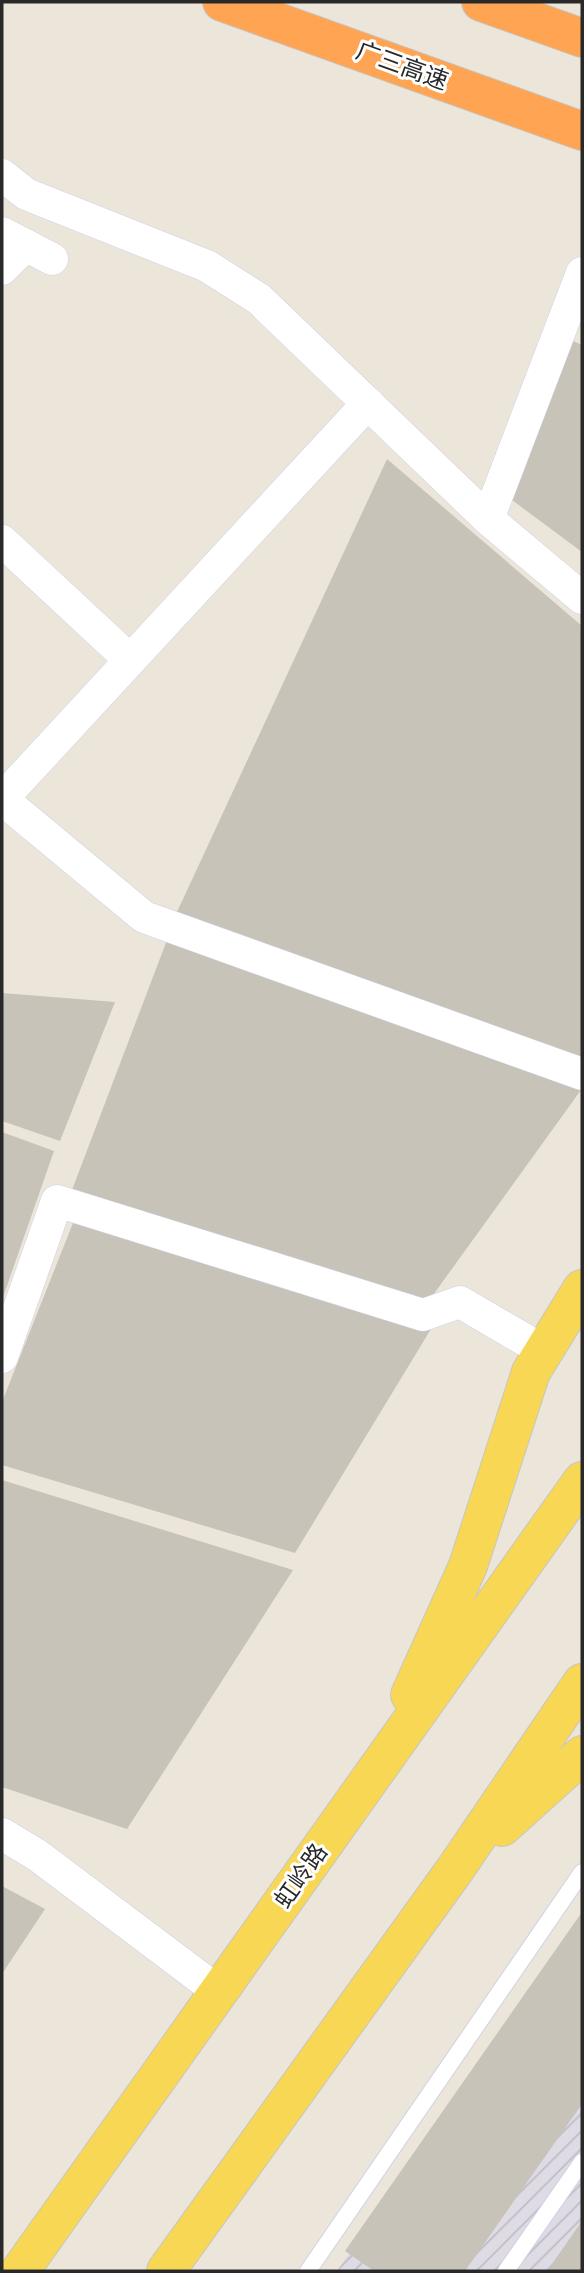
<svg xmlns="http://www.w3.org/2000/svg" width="584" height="2273" font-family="Mulish,'Noto Sans SC',sans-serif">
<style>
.industrial{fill:url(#industrial-furrows)}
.building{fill:#c7c3b9}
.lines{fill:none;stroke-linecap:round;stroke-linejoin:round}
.service-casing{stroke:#cfd2e3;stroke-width:18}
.minor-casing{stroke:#cfd2e3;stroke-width:33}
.primary-casing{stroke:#c7c7c7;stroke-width:40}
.motorway-casing{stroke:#c7c7c7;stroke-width:40}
.service{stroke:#fff;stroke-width:16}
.minor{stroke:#fff;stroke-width:32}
.primary{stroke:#f7d754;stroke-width:38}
.motorway{stroke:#ffa452;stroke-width:38}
.labels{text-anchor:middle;stroke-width:6;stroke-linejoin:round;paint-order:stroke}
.street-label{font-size:24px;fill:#292929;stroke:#fff}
</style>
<defs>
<pattern id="industrial-furrows" width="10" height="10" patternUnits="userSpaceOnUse" patternTransform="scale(1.75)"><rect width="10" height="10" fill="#dedbe4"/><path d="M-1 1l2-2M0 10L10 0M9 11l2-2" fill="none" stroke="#bebcc4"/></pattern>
</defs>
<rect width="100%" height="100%" fill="#ece5da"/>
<path class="industrial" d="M 582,1913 L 582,2271 L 337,2271 Z"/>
<path class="building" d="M 573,341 L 582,345 L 582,552 L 512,500 Z
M 387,459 L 582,626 L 582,1062 L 177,912 Z
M 167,940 L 581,1090 L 428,1302 L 72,1190 Z
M 2,993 L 115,1002 L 60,1141 L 2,1121 Z
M 2,1132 L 54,1151 L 2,1300 Z
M 75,1218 L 431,1329 L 295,1553 L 2,1465 L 2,1402 Z
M 2,1480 L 293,1570 L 127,1829 L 2,1787 Z
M 2,1886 L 45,1909 L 2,1974 Z
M 582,1912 L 582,2104 L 465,2271 L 374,2271 L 345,2251 Z
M 582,2221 L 582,2271 L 547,2271 Z"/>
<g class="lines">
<defs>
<path id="service" d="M 308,2271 L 582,1872
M 506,2271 L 582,2162"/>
<path id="minor" d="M 2,175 L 26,194 L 207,266 L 259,299 L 488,519 L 582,598
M 2,233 L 52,259
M 2,269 L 26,245
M 488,519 L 582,273
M 2,541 L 130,660
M 2,799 L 144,917 L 582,1074
M 2,799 L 368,403
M 2,1357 L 57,1201 L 423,1315 L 460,1302 L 544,1351
M 2,1834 L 37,1855 L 219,1992"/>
<path id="primary" d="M 410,1695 L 468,1566 L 531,1372 L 582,1289
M 502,1827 L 582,1755
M 20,2271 L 582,1481
M 166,2271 L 456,1868 L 582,1683"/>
<path id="motorway" d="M 222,2 L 582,131
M 481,2 L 582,38"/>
</defs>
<use href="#service" class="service-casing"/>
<use href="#minor" class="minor-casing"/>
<use href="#primary" class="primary-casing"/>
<use href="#motorway" class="motorway-casing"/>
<use href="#service" class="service"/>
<use href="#minor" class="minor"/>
<use href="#primary" class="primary"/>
<use href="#motorway" class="motorway"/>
</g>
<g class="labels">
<g class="street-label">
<text transform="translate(402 66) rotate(20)" y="8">广三高速</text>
<text transform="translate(301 1876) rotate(-55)" y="8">虹岭路</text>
</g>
</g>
<rect width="584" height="2273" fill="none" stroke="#292929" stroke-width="7"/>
</svg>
